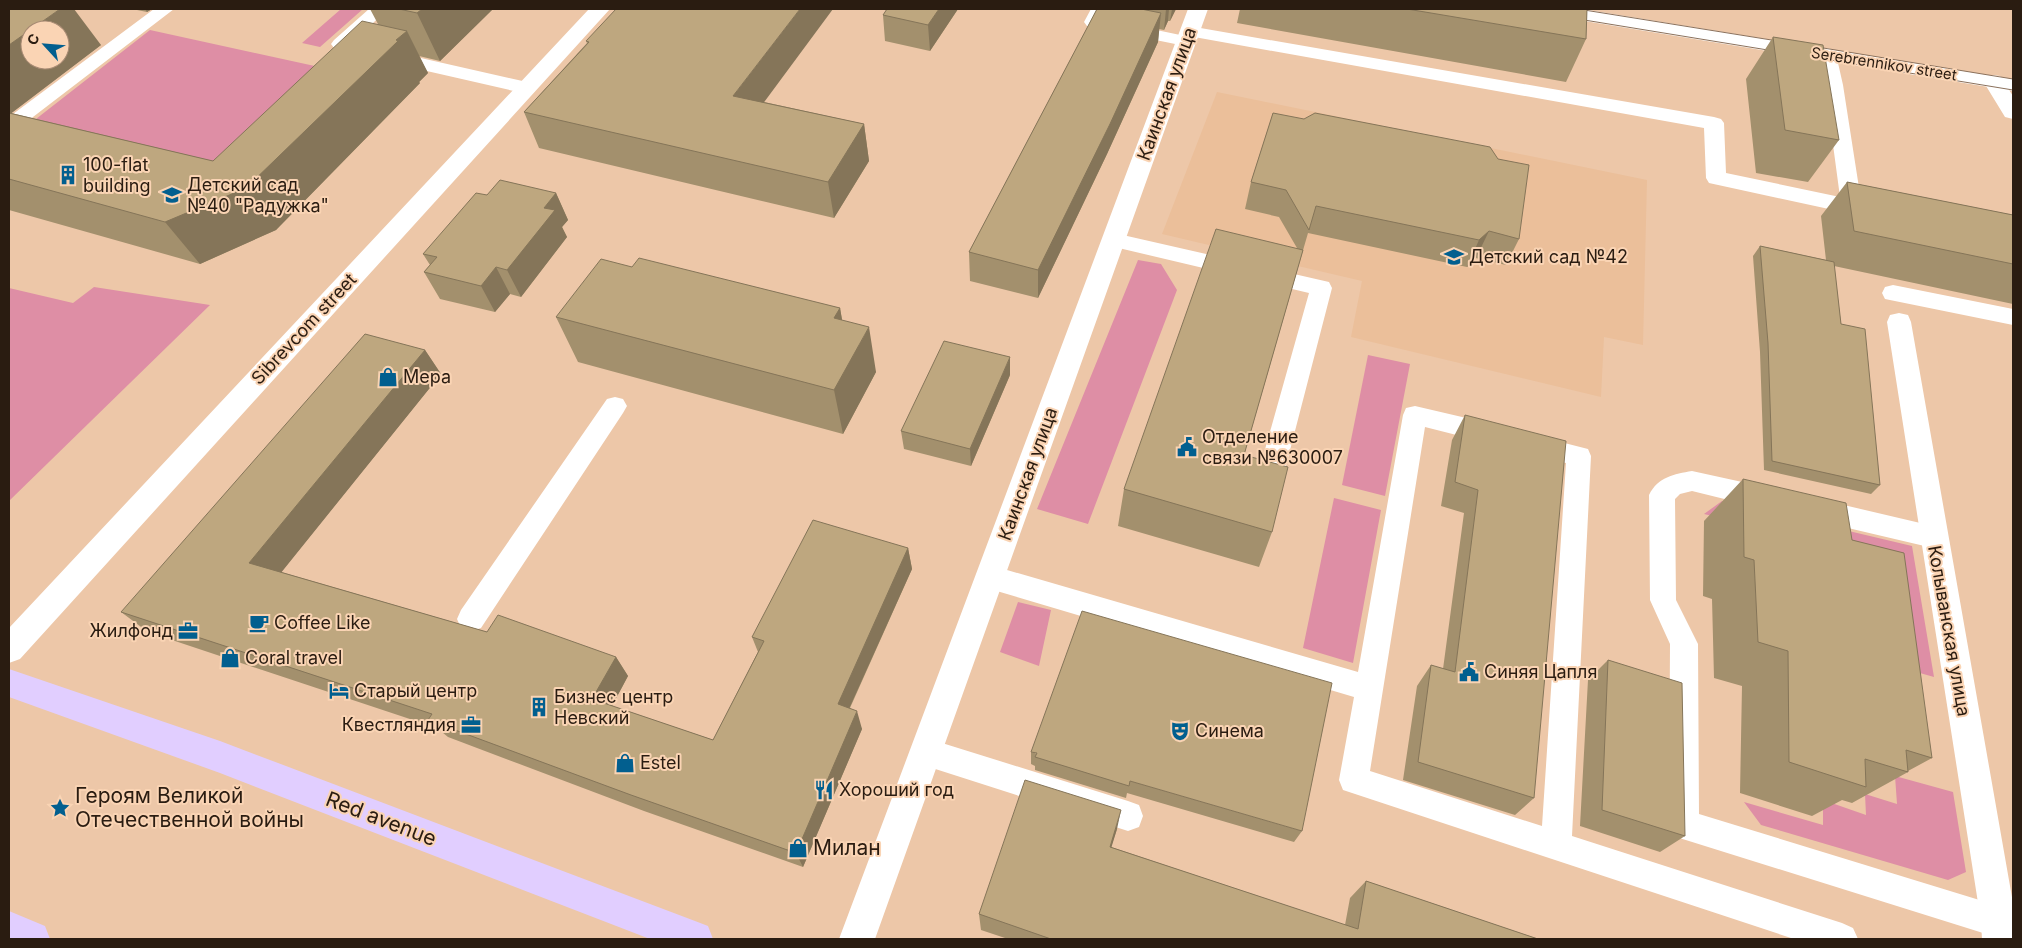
<svg xmlns="http://www.w3.org/2000/svg" width="2022" height="948" font-family="Inter,sans-serif">
  <style>
    .built { fill: #ebbf9a }
    .green { fill: #de8ea5 }
    .lines { fill: none; stroke-linecap: round; stroke-linejoin: round }
    .service { fill: #fff; fill-rule: evenodd }
    .minor { fill: #fff; fill-rule: evenodd }
    .tertiary { fill: #fff; fill-rule: evenodd }
    .primary { fill: #e1ceff; fill-rule: evenodd }
    .tram { stroke: #8b715c; stroke-width: 1 }
    .wall { fill: #a3906d }
    .shaded-wall { fill: #857559 }
    .building { fill: #bea77f; stroke: #857559 }
    .labels { text-anchor: middle; stroke-width: 4; stroke-linejoin: round; paint-order: stroke }
    .far-street-label { font-size: 15px; fill: #2a1c11; stroke: #fad4b4 }
    .street-label { font-size: 18px; fill: #2a1c11; stroke: #fad4b4 }
    .poi-label { font-size: 18px; fill: #2a1c11; stroke: #fad4b4; text-anchor: start }
    .near-poi-label { font-size: 21px; fill: #2a1c11; stroke: #fad4b4; text-anchor: start }
    .near-street-label { font-size: 21px; fill: #2a1c11; stroke: #fad4b4 }
  </style>
  <rect width="100%" height="100%" fill="#edc7a8"/>
  <path class="built" d="M1217 92 1647 180 1643 345 1604 337 1601 397 1351 337 1362 281 1162 234Z"/>
  <path class="green" d="M341 9H363L320 47 302 43Z
    M150 30 333 70 222 172 27 126Z
    M1138 260 1161 264 1177 290 1088 524 1037 509Z
    M94 287 210 305 9 501V288L73 303Z
    M1368 355 1410 364 1385 496 1342 485Z
    M1334 498 1381 510 1353 663 1303 648Z
    M1722 501 1912 546 1934 677 1874 660 1805 538 1704 514Z
    M1018 602 1051 610 1039 666 1000 652Z
    M1895 776 1953 792 1966 872 1948 880 1761 825 1744 802 1823 825V800L1866 815 1865 794 1897 804Z"/>
  <g class="lines">
    <path class="service" d="M154 9H174L16 130 9 132V117Z
      M369 9H388L346 48 340 49 334 48 331 44 334 40Z
      M1091 9H1109L1104 19 1185 36 1191 37 1194 41 1191 45 1185 46 1087 26 1084 22Z
      M1189 26 1714 117 1721 119 1724 123 1726 173 1840 197 1825 85 1818 54 1820 50 1827 48 1834 50 1836 54 1843 85 1862 207 1859 212 1852 214 1709 183 1706 178 1704 128 1183 35 1180 31 1183 27Z
      M390 51 527 82 534 84 536 88 534 92 527 94 383 61 381 57 383 53Z
      M1114 233 1329 282 1332 288 1281 485 1277 492 1268 495 1259 492 1255 485 1309 293 1106 245 1103 240 1106 235Z
      M1893 285 2013 309V325L1885 299 1882 293 1885 287Z
      M615 397 623 399 627 406 623 413 481 628 471 631 461 628 457 619 461 610 607 399Z
      M1415 406 1492 424 1501 427 1504 434 1501 441 1492 444 1425 427 1370 771 1542 826 1566 463 1524 452 1521 445 1524 438 1533 435 1588 449 1591 456 1572 836 1842 923 1853 928 1858 939H1794L1343 790 1339 780 1354 697 990 589 981 585 977 577 981 569 990 565 1358 672 1403 415 1406 408Z
      M1692 471 1765 487 1774 491 1778 498 1774 505 1765 509 1692 491 1680 494 1675 499 1676 600 1698 644 1699 814 1999 906 2010 911C2014 919 2014 925 2010 933L1999 938 1673 836 1669 825 1670 644 1650 600 1649 495C1658 477 1674 474 1692 471Z
      M1814 498 1933 526 1942 529 1946 537 1942 545 1933 548 1814 520 1805 517 1801 509 1805 501Z
      M926 738 1128 801 1139 805 1143 816 1139 827 1128 831 926 766 916 762 911 752 916 742Z"/>
    <path class="minor" d="M589 9H610L20 659 9 663V628Z
      M1188 9H1208L875 939H839Z
      M1993 75 2000 76 2013 96V119L2005 117 1983 81 1986 76Z
      M1899 313 1908 315 1911 322 2013 903V939H1982L1981 922 1887 322 1890 315Z"/>
    <path class="tertiary" d="M1538 9H1582L2013 79V91L1548 15 1541 13Z"/>
    <path class="primary" d="M9 669 220 741 695 921 708 926 713 939H650L220 773 9 697Z
      M9 911 45 926 50 939H9Z"/>
    <path class="tram" d="M1578 9 1784 42
      M1572 18 1780 52
      M1811 46 2013 79
      M1812 57 2013 90"/>
  </g>
  <path class="wall" d="M9 9 101 45 11 113 213 161 378 24 370 9H493L440 61 419 56 428 73 419 82 420 83 276 230 200 264 9 210Z
    M132 9H152L147 12Z
    M887 9H958L930 51 885 41 883 15Z
    M1097 9H1176L1170 21H1168L1164 30 1159 29 1158 42 1107 154 1038 298 970 281 969 252Z
    M1240 9H1587L1586 39 1566 82 1237 23Z
    M1773 37 1839 140 1808 182 1756 173 1746 79Z
    M586 41 764 102 864 124 869 161 834 218 539 148 524 112 587 43Z
    M1273 113 1519 239 1506 265 1476 258 1467 267 1308 233 1244 455 1272 532 1259 567 1118 526 1124 489 1297 248 1279 217 1245 209 1251 182Z
    M1847 182 2013 215V304L1834 266 1841 324 1880 485 1871 494 1764 470 1760 352 1753 256 1760 246 1826 260 1821 216Z
    M556 193 568 220 562 227 567 237 521 297 510 294 495 312 440 299 424 272 430 265 423 254 487 195Z
    M632 267 840 308 842 320 876 372 843 434 578 362 556 317Z
    M425 350 441 374 281 572 487 632 616 657 628 676 612 706 713 740 758 652 752 637 908 548 912 569 850 708 862 729 803 867 644 811 448 737 437 728 148 632 121 612Z
    M1010 375 971 466 904 449 901 431Z
    M1465 415 1534 798 1515 815 1403 780 1417 686 1431 665 1443 669 1464 513 1441 506 1452 440Z
    M1743 479 1852 540 1932 758 1908 771V772L1852 803 1842 800 1812 816 1740 793 1742 686 1714 678 1712 599 1703 596 1704 521Z
    M1608 660 1685 836 1660 852 1580 826 1588 680Z
    M1031 752 1302 831 1294 842 1127 793 1126 798 1035 770V766L1031 764Z
    M1117 829 1111 847 1345 925 1350 898 1366 881 1538 939H1008L981 930 979 914Z"/>
  <path class="shaded-wall" d="M60 9H74L101 45 9 115V45L30 30V60H60V30H30Z
    M145 9H152L147 12Z
    M422 9H493L440 61 417 13Z
    M800 9H833L742 132 733 96Z
    M939 9H958L930 51 928 25Z
    M1166 9H1169L1168 21 1164 30Z
    M1172 9H1176L1170 21Z
    M1161 13 1158 42 1107 154 1038 298V270Z
    M407 31 428 73 419 82 420 83 276 230 200 264 165 222Z
    M864 124 869 161 834 218 828 182Z
    M556 193 568 220 562 227 567 237 521 297 507 270 544 208Z
    M1489 231 1476 258 1467 267 1479 240Z
    M496 267 510 294 495 312 481 286Z
    M840 308 848 354 834 318Z
    M869 327 876 372 843 434 834 390Z
    M425 350 441 374 272 584 249 563Z
    M1010 357V375L971 466 970 449Z
    M908 548 912 569 843 722 838 704Z
    M616 657 628 676 606 717 592 699Z
    M857 711 862 729 803 867 796 853Z
    M1121 810 1117 829 1106 865 1110 847Z"/>
  <path class="building" d="M9 9H60L9 45Z
    M399 9H422L417 13Z
    M616 9H800L733 96 864 124 828 182 524 112 589 42 586 41Z
    M887 9H939L928 25 883 15Z
    M1097 9H1141L1161 13 1110 124 1038 270 969 252Z
    M1407 9H1587L1586 39Z
    M362 21 407 31 396 40 398 41 246 188 165 222 9 179V113L213 161Z
    M1773 37 1823 45 1839 140 1785 130Z
    M1273 113 1304 119 1315 113 1490 147 1498 159 1529 165 1519 239 1489 231 1479 240 1316 206 1309 230 1286 190 1251 182Z
    M500 180 556 193 544 208 555 210 507 270 496 267 481 286 424 272 437 257 423 254 476 193 487 195Z
    M1847 182 2013 215V264L1854 231Z
    M1216 229 1303 250 1244 455 1288 467 1272 532 1124 489Z
    M1760 246 1834 262 1841 324 1865 329 1880 485 1772 461 1768 343Z
    M639 258 840 308 834 318 869 327 834 390 556 317 601 259 632 267Z
    M365 334 425 350 249 563 487 632 498 615 616 657 592 699 713 740 764 641 752 637 813 520 908 548 838 704 857 711 796 853 631 795 428 720 432 714 121 612Z
    M944 341 1010 357 970 449 901 431Z
    M1465 415 1566 441 1534 798 1418 762 1431 665 1455 672 1478 490 1455 482Z
    M1743 479 1846 503 1852 540 1904 553 1932 758 1906 750 1908 772 1865 759 1866 787 1789 762 1788 651 1758 642 1754 560 1744 557Z
    M1082 611 1332 683 1302 831 1130 781 1129 786 1035 757 1037 753 1031 752Z
    M1608 660 1682 683 1685 836 1602 810Z
    M1025 780 1121 810 1110 847 1358 929 1366 881 1538 939H1051L979 914Z"/>
  <defs>
    <symbol id="building-bare" viewBox="-9 -9 18 18"><path d="M-4-6H4V6H1V3H-1V6H-4ZM-2.5-4.3h1.7v1.8h-1.7ZM.8-4.3h1.7v1.8H.8ZM-2.5-1h1.7V.8h-1.7ZM.8-1h1.7V.8H.8Z" fill="#025f8f" stroke="#fad4b4" stroke-width="2.5" paint-order="stroke"/></symbol>
    <symbol id="school-bare" viewBox="-9 -9 18 18"><path d="M0-5L7-2L0 1L-7-2ZM-4 1L0 2.5L4 1V4Q0 6-4 4Z" fill="#025f8f" stroke="#fad4b4" stroke-width="2.5" paint-order="stroke"/></symbol>
    <symbol id="shop-bare" viewBox="-9 -9 18 18"><path d="M-5-2.5h2.3a2.7 3.5 0 0 1 5.4 0H5L5.5 6h-11ZM-1.5-2.5h3a1.5 2.3 0 0 0-3 0Z" fill="#025f8f" stroke="#fad4b4" stroke-width="2.5" paint-order="stroke"/></symbol>
    <symbol id="civic-bare" viewBox="-9 -9 18 18"><path d="M-.6-6.5H3V-4.5H.6V-3L4-1V1h2V6H-6V1h2V-1L-.6-3ZM-1.2 2.5V6h2.4V2.5Z" fill="#025f8f" stroke="#fad4b4" stroke-width="2.5" paint-order="stroke"/></symbol>
    <symbol id="cafe-bare" viewBox="-9 -9 18 18"><path d="M-5.5-4.5H6V0H3Q3 3.5 0 3.5H-2.5Q-5.5 3.5-5.5 0ZM3-3.2v2h1.7v-2ZM-6 4.5H4V6H-6Z" fill="#025f8f" stroke="#fad4b4" stroke-width="2.5" paint-order="stroke"/></symbol>
    <symbol id="office-bare" viewBox="-9 -9 18 18"><path d="M-6-3h4V-5.5h4V-3h4V5H-6ZM-1-4.5V-3h2v-1.5ZM-6 0V1H6V0Z" fill="#025f8f" stroke="#fad4b4" stroke-width="2.5" paint-order="stroke"/></symbol>
    <symbol id="hotel-bare" viewBox="-9 -9 18 18"><path d="M-6-4.5h1.5V1H6V5H4.5V3h-9V5H-6ZM-4 0a1.8 1.8 0 1 1 3.6 0ZM.5 0V-2.5h3Q6-2.5 6 0Z" fill="#025f8f" stroke="#fad4b4" stroke-width="2.5" paint-order="stroke"/></symbol>
    <symbol id="theatre-bare" viewBox="-9 -9 18 18"><path d="M-5-5.5Q0-4 5-5.5V0Q5 5 0 6Q-5 5-5 0ZM-3.3-2.5H-1v1.5H-3.3ZM1-2.5H3.3v1.5H1ZM-2.8 1Q0 5.5 2.8 1Z" fill="#025f8f" stroke="#fad4b4" stroke-width="2.5" paint-order="stroke"/></symbol>
    <symbol id="restaurant-bare" viewBox="-9 -9 18 18"><path d="M-5-6h1v4h1v-4h1v4h1v-4h1v5L-1.5 .5V6h-2V.5L-5-1ZM5-6V6H3V1.5H1.5Q1.5-4 5-6Z" fill="#025f8f" stroke="#fad4b4" stroke-width="2.5" paint-order="stroke"/></symbol>
    <symbol id="sight-bare" viewBox="-9 -9 18 18"><path d="M0-6L1.8-2.2L6-1.7L2.9 1.2L3.7 5.4L0 3.3L-3.7 5.4L-2.9 1.2L-6-1.7L-1.8-2.2Z" fill="#025f8f" stroke="#fad4b4" stroke-width="2.5" paint-order="stroke"/></symbol>
  </defs>
  <g fill-rule="evenodd">
    <use href="#building-bare" x="54" y="161" width="28" height="28"/>
    <use href="#school-bare" x="158" y="181" width="28" height="28"/>
    <use href="#school-bare" x="1440" y="243" width="28" height="28"/>
    <use href="#shop-bare" x="374" y="363" width="28" height="28"/>
    <use href="#civic-bare" x="1173" y="433" width="28" height="28"/>
    <use href="#cafe-bare" x="245" y="609" width="28" height="28"/>
    <use href="#office-bare" x="174" y="617" width="28" height="28"/>
    <use href="#shop-bare" x="216" y="644" width="28" height="28"/>
    <use href="#civic-bare" x="1455" y="658" width="28" height="28"/>
    <use href="#hotel-bare" x="325" y="677" width="28" height="28"/>
    <use href="#building-bare" x="525" y="693" width="28" height="28"/>
    <use href="#office-bare" x="457" y="711" width="28" height="28"/>
    <use href="#theatre-bare" x="1166" y="717" width="28" height="28"/>
    <use href="#shop-bare" x="611" y="749" width="28" height="28"/>
    <use href="#restaurant-bare" x="810" y="776" width="28" height="28"/>
    <use href="#sight-bare" x="46" y="794" width="28" height="28"/>
    <use href="#shop-bare" x="784" y="834" width="28" height="28"/>
  </g>
  <g class="labels">
    <g class="far-street-label">
      <text transform="translate(1884 64) rotate(9)" y="5">Serebrennikov street</text>
    </g>
    <g class="street-label">
      <text transform="translate(1167 94) rotate(-70)" y="6">Каинская улица</text>
      <text transform="translate(304 329) rotate(-47)" y="6">Sibrevcom street</text>
      <text transform="translate(1028 474) rotate(-70)" y="6">Каинская улица</text>
      <text transform="translate(1949 631) rotate(80)" y="6">Колыванская улица</text>
    </g>
    <g class="poi-label">
      <text x="83" y="171">100-flat<tspan x="83" dy="21">building</tspan></text>
      <text x="187" y="191">Детский сад<tspan x="187" dy="21">№40 "Радужка"</tspan></text>
      <text x="1469" y="263">Детский сад №42</text>
      <text x="403" y="383">Мера</text>
      <text x="1202" y="443">Отделение<tspan x="1202" dy="21">связи №630007</tspan></text>
      <text x="274" y="629">Coffee Like</text>
      <text x="173" y="637" text-anchor="end">Жилфонд</text>
      <text x="245" y="664">Coral travel</text>
      <text x="1484" y="678">Синяя Цапля</text>
      <text x="354" y="697">Старый центр</text>
      <text x="554" y="703">Бизнес центр<tspan x="554" dy="21">Невский</tspan></text>
      <text x="456" y="731" text-anchor="end">Квестляндия</text>
      <text x="1195" y="737">Синема</text>
      <text x="640" y="769">Estel</text>
      <text x="839" y="796">Хороший год</text>
    </g>
    <g class="near-poi-label">
      <text x="75" y="803">Героям Великой<tspan x="75" dy="24">Отечественной войны</tspan></text>
      <text x="813" y="855">Милан</text>
    </g>
    <g class="near-street-label">
      <text transform="translate(381 819) rotate(21)" y="7">Red avenue</text>
    </g>
  </g>
  <rect width="2022" height="948" fill="none" stroke="#2a1c11" stroke-width="20"/>
  <g transform="translate(45 45) rotate(296)"><circle r="24" fill="#fad4b4" stroke="#a78a73"/>
  <path d="M0-4L9 19L0 12L-9 19Z" fill="#025f8f"/>
  <text y="-8" font-size="14" font-weight="bold" text-anchor="middle" fill="#2a1c11">С</text>
  </g>
</svg>
